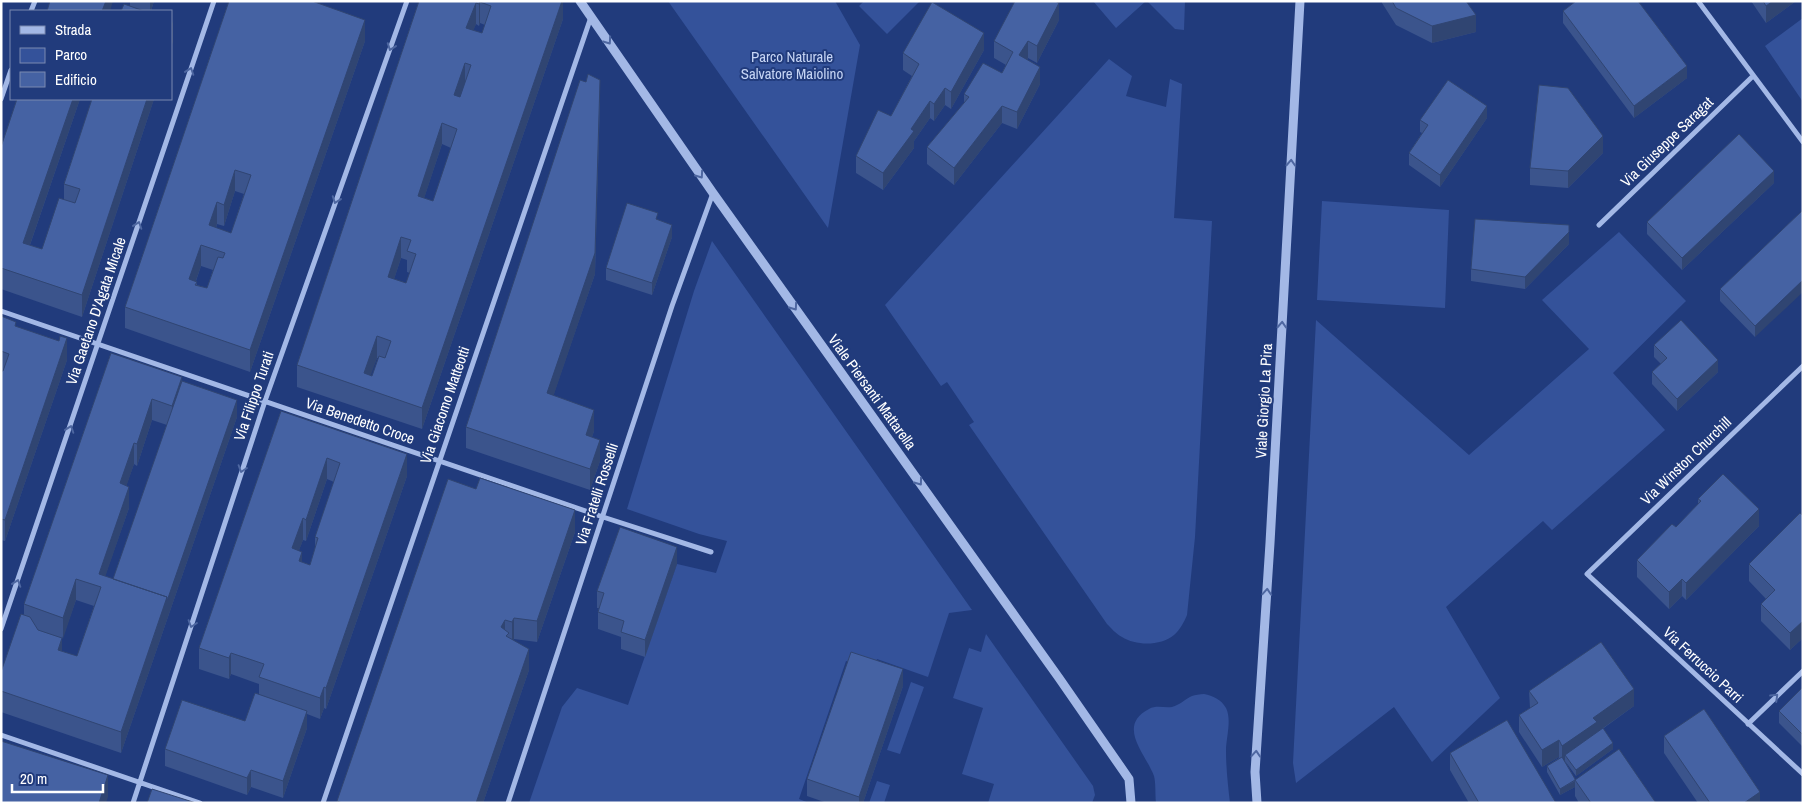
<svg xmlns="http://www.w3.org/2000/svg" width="1804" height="804" font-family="'Archivo Narrow',sans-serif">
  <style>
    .green { fill: #34529a }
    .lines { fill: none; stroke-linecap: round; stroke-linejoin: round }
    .minor { stroke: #a3b8e6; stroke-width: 5 }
    .tertiary { stroke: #a3b8e6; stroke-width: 9 }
    .wall { fill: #3b548c; fill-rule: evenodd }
    .shaded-wall { fill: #304572 }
    .building { fill: #4562a3; stroke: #304572; fill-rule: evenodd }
    .oneway { stroke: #4e67a1 }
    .labels { text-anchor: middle; stroke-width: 4; stroke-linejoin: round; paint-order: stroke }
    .park-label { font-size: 15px; fill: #c6d5f5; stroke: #213b7c }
    .street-label { font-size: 15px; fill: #fff; stroke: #213b7c }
  </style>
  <rect width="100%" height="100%" fill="#213b7c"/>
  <path class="green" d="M668 1H835L860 45 828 228Z
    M864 1H920L887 34 859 6Z
    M1093 1H1146L1116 28Z
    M1147 1H1185L1184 30 1175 29Z
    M1803 18V102L1765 46Z
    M1109 59 1132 76 1126 96 1166 107 1170 79 1182 84 1174 218 1212 221 1195 537 1187 615C1184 622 1180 630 1174 635 1161 646 1136 646 1122 637 1116 634 1111 628 1107 624L969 425 974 422 947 382 941 386 885 305Z
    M1322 201 1449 210 1445 308 1317 300Z
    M1619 232 1686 301 1613 373 1665 430 1552 530 1543 521 1446 607 1500 698 1432 762 1394 707 1296 783 1293 763 1316 320 1469 455 1589 349 1542 300Z
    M712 241 972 610 949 613 928 677 877 659 874 669 846 661 799 799 809 803H529L562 707 577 688 628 705 677 564 716 573 727 541 699 534 627 509 694 291Z
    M986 634 1093 786 1095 795 1092 803H988L994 784 962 774 983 708 953 698 969 648 981 652Z
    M911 682 924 687 900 754 887 750Z
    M1204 694C1213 696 1221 699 1226 708 1232 720 1226 738 1226 751 1226 768 1228 786 1230 803H1156C1155 794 1156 784 1154 776 1146 754 1116 726 1149 709 1156 705 1164 708 1172 707 1180 705 1185 699 1192 696 1195 695 1200 694 1204 694Z
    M877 781 890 785 884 803H869Z"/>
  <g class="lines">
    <path class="minor" d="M1698 1 1803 142
      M31 11 35 1
      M1 99 11 70
      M1599 225 1753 76
      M1 311 603 517 711 552
      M1803 366 1587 574 1803 774
      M1 629 214 1
      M1748 724 1803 671
      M1 735 200 803
      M133 803 265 401 407 1
      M323 803 591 17
      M508 803 672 306 713 193"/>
    <path class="tertiary" d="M580 1 713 193 1059 678 1129 779 1131 803
      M1257 803 1255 772 1270 543 1300 1"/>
  </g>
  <path class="wall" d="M130 1H154L151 11H121L130 7Z
    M229 1 365 41 250 372 125 328V307ZM235 191 244 194 231 233 216 228 217 224 224 226ZM201 266 213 270 207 288 197 285 196 281Z
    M419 1H563V19L422 429 297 387V365ZM480 23 485 25 482 33 473 30 476 24 479 26ZM442 144 451 148 433 201 424 198ZM401 258 407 260V272L410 273 406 283 394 279ZM377 358H379L372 376 370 375Z
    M1382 1H1466L1476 32 1432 43 1396 25 1382 3Z
    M1751 1H1796L1766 23Z
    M1563 11 1687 78 1634 118 1563 23Z
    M1059 20 1037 63 1028 58 1027 60 1040 84 1017 129 1002 123 954 185 927 164V147L964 103V94L1002 73 1006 65 994 58V41Z
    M984 50 951 109 945 105 934 121 930 118 914 141V148L883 190 856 173V156L891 116 912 76 903 70V53Z
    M17 99H80L30 245 42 249 64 199V184L92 99H154L82 317 1 289V147Z
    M600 101 595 274 553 396 594 431 592 437 600 461 590 490 466 448V427Z
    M1487 118 1440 187 1409 165V153L1422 133 1420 132V120Z
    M1603 153 1568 188 1530 185V168Z
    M1774 183 1682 270 1647 234V222Z
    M1802 211 1755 337 1720 301V289Z
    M672 237 652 295 606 280V268Z
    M1569 244 1525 289 1471 281V269Z
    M1 316 67 360 5 541 1 540Z
    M1654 345 1718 372 1677 411 1652 384V372L1661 364 1654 357Z
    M111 353 182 381 237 417 121 753 1 712V672L24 615V604ZM152 420 167 425 113 579 105 576 129 508 126 486 134 464 137 466ZM76 600 94 606 77 656 62 652V639Z
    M281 411 407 476 326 709 324 708 320 719 307 714V728L283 798 251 787 247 795 165 766V749L245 721 259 695V684L231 674 229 679 199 669V648ZM327 479 334 482 315 537V549L310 565 302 562 299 550 303 540 306 541Z
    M476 489 575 532 537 642 514 639 513 640 529 670 483 803H337V801Z
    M1698 499 1759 526 1686 600 1682 596 1669 609 1637 577V560L1676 527 1698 504Z
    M1803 516V638L1790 650 1761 621V604L1766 599 1749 581V564Z
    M677 564 645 657 621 649V637L598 629V612L599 608H597V591Z
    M903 686 863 803H827L807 796V779Z
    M1803 687V747L1779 723V711Z
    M1529 691 1634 706 1597 733 1613 749 1576 776 1565 761 1575 779 1656 803H1579L1575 796V787L1560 795 1547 772V766L1559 758V757L1542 767 1519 732V715L1530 708Z
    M1664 736 1760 803H1698L1664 753Z
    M1450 753 1556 803H1469L1450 770Z"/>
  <path class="shaded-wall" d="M106 1H113L110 11H102Z
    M150 1H154L151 11H150Z
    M562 1H563V19L422 429V408Z
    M1773 1H1796L1766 23V6Z
    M480 2V23L479 26V4Z
    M476 3V24L466 49V28Z
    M1059 3V20L1037 63V46Z
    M1476 15V32L1432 43V26Z
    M365 20V41L250 372V350Z
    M173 21V42L171 47V26Z
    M984 33V50L951 109V92Z
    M1028 41V58L1019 72V55Z
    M465 63V84L454 116V95Z
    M1687 66V78L1634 118V106Z
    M1040 67V84L1017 129V112Z
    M600 80 595 274 547 415V393Z
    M945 88V105L934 121V104Z
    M73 99H80L23 265V243Z
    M147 99H154L82 317V295Z
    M930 101V118L914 141V148L883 190V173L911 129Z
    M1002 106V123L954 185V168Z
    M1487 106V118L1440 187V175Z
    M442 123V144L418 217V196Z
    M1603 136V153L1568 188V171Z
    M235 170V191L224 226V205Z
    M1774 171V183L1682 270V258Z
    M217 202V224L209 247V225Z
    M672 225V237L652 295V283Z
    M1569 232V244L1525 289V277Z
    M401 237V258L388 298V277Z
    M201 245V266L189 300V279Z
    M1803 280V292L1755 337V326Z
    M377 336V358L366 389 364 373Z
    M67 338V360L5 541V520Z
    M1718 360V372L1677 411V399Z
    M182 377V398L172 427V406Z
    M152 399V420L137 466V444Z
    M237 400V417L121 753V732L167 597Z
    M594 410V431L586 456V435Z
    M600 440V461L590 490V469Z
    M134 443V464L120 505V483Z
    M407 454V476L326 709V688Z
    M327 458V479L306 541V520Z
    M129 487V508L101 589 99 574Z
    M1759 509V526L1686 600V583Z
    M575 510V532L537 642V621Z
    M303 518V540L292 569V548Z
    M677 547V564L645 657V640Z
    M302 552V573L299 561Z
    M76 579V600L63 639V618Z
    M1682 579V596L1669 609V592Z
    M514 618V639L512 643V622Z
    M505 620V641L501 627Z
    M1803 621V638L1790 650V633Z
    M62 638V660L58 650Z
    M529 649V670L483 803H476Z
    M231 653V674L229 679V658Z
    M903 669V686L863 803H859V797Z
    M324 687V708L320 719V698Z
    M1634 689V706L1565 755V761L1562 763V746L1593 718Z
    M307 711V728L283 798V781Z
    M1559 740V757L1542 767V750Z
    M1613 743V749L1576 776V770Z
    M251 770V787L247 795V778Z
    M108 775V797L106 803H99Z
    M1575 781V787L1560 795V789Z
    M1760 792V803H1744Z"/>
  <path class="building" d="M50 1H106L102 11H47Z
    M229 1H312L365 20 250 350 125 307ZM235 170 251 175 231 233 209 225 217 202 224 205ZM201 245 225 253 223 258 218 257 207 288 195 285 197 282 189 279Z
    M419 1H562L422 408 297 365ZM480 2 491 6 482 33 466 28 476 3 479 4ZM465 63 471 65 460 97 454 95ZM442 123 457 129 433 201 418 196ZM401 237 411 240 407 251 416 254 406 283 388 277ZM377 336 391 341 385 358 379 356 372 376 364 373Z
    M1015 1H1055L1059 3 1037 46 1028 41 1019 55 1040 67 1017 112 1002 106 954 168 927 147 969 97 964 94 983 63 1002 73 1013 52 994 41Z
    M1392 1H1466L1476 15 1432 26 1396 8Z
    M1576 1H1638L1687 66 1634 106 1563 11Z
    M1763 1H1773L1766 6Z
    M932 2 984 33 951 92 945 88 934 104 930 101 911 129 914 131 883 173 856 156 878 110 891 116 919 64 903 53Z
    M124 4 144 11H121Z
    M588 74 600 80 595 253 547 393 594 410 586 435 600 440 590 469 466 427 580 80 586 82Z
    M1448 80 1487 106 1440 175 1409 153 1428 125 1420 120Z
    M1539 85 1568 88 1603 136 1568 171 1530 168Z
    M17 99H73L23 243 42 249 59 198 75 203 80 189 64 184 92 99H147L82 295 1 268V147Z
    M1739 134 1774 171 1682 258 1647 222Z
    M627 203 658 213 656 219 672 225 652 283 606 268Z
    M1802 211 1803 212V280L1755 326 1720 289Z
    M1475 219 1569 225V232L1525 277 1471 269Z
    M1 316 16 322 15 326 59 341 60 336 67 338 5 520 1 519V371H3L9 354 1 351Z
    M1681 320 1718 360 1677 399 1652 372 1667 358 1654 345Z
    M111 353 182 377 172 406 152 399 137 444 134 443 120 483 129 487 99 574 167 597 121 732 1 691V672L21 614 30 617 38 630 62 638 58 650 77 656 101 587 76 579 63 618 24 604Z
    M182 381 237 400 167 601V597L113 579Z
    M281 411 407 454 326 688 324 687 320 698 259 677 264 664 231 653 229 658 199 648ZM327 458 340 463 315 537 318 538 310 565 299 561 302 552 292 548 303 518 306 520Z
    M1723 474 1759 509 1686 583 1682 579 1669 592 1637 560 1672 524 1676 527 1701 501 1698 499Z
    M480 478 575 510 537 621 514 618 512 622 505 620 501 627 509 633 506 636 529 649 476 803H342L337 801 448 479 476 489Z
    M1800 513 1803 516V621L1790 633 1761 604 1775 590 1749 564Z
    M620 527 677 547 645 640 621 632 624 621 598 612 604 593 597 591Z
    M1601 642 1634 689 1593 718 1597 722 1562 746 1559 740 1542 750 1519 715 1538 703 1529 691Z
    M851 652 903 669 859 797 807 779Z
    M1803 687V735L1779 711Z
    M255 693 307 711 283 781 251 770 247 778 165 749 182 700 245 721Z
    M1704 709 1760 792 1744 803H1710L1664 736Z
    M1507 720 1556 803H1479L1450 753Z
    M1603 728 1613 743 1576 770 1565 755Z
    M1 741 108 775 99 803H1Z
    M1619 749 1656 803H1591L1575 780Z
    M1562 757 1575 779V780L1560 789 1547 766Z
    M152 789 196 803H147Z"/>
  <defs><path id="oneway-chevron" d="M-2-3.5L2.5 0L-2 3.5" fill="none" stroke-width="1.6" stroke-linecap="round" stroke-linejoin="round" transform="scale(1.25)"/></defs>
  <g class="oneway">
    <use href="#oneway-chevron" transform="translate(608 41) rotate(55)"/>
    <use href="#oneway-chevron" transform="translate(391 47) rotate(110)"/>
    <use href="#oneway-chevron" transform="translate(190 71) rotate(-71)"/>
    <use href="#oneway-chevron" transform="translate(1291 163) rotate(-87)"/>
    <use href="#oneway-chevron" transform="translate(700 175) rotate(55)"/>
    <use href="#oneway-chevron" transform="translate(336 200) rotate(110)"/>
    <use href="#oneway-chevron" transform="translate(138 225) rotate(-71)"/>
    <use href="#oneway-chevron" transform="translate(794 307) rotate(55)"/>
    <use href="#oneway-chevron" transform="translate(1282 325) rotate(-87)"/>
    <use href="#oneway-chevron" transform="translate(70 429) rotate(-71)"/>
    <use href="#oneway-chevron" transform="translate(242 469) rotate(108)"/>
    <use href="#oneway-chevron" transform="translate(919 482) rotate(54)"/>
    <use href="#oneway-chevron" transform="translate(17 583) rotate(-71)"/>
    <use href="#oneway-chevron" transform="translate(1267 592) rotate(-86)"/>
    <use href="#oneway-chevron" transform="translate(192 624) rotate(108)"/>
    <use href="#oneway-chevron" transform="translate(1775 697) rotate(-44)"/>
    <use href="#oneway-chevron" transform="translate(1256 754) rotate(-86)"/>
  </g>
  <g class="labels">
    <g class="park-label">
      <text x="792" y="62">Parco Naturale<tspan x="792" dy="17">Salvatore Maiolino</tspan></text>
    </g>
    <g class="street-label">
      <text transform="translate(1667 142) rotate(-44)" y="5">Via Giuseppe Saragat</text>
      <text transform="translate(96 311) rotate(-71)" y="5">Via Gaetano D'Agata Micale</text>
      <text transform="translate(872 392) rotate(54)" y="5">Viale Piersanti Mattarella</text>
      <text transform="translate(254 396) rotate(-71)" y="5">Via Filippo Turati</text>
      <text transform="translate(1264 401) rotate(-87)" y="5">Viale Giorgio La Pira</text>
      <text transform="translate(445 405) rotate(-71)" y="5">Via Giacomo Matteotti</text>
      <text transform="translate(360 421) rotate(19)" y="5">Via Benedetto Croce</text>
      <text transform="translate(1686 461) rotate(-44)" y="5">Via Winston Churchill</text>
      <text transform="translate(597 494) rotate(-72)" y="5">Via Fratelli Rosselli</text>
      <text transform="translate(1703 665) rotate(43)" y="5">Via Ferruccio Parri</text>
    </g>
  </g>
  <rect width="1804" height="804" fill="none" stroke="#ffffff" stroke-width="5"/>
  <rect x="10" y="10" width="162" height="90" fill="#213b7c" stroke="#7a89b0"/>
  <rect x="20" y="26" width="25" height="8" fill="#a3b8e6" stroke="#7a89b0"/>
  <text x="55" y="35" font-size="15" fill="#ffffff">Strada</text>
  <rect x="20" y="48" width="25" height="15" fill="#34529a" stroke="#7a89b0"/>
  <text x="55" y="60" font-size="15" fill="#ffffff">Parco</text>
  <rect x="20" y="72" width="25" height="15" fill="#4562a3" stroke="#7a89b0"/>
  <text x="55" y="85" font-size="15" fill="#ffffff">Edificio</text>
  <path d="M12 784v8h91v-8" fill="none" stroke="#ffffff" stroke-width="2.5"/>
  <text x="20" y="784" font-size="15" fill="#ffffff" stroke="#213b7c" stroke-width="4" paint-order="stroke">20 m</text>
</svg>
